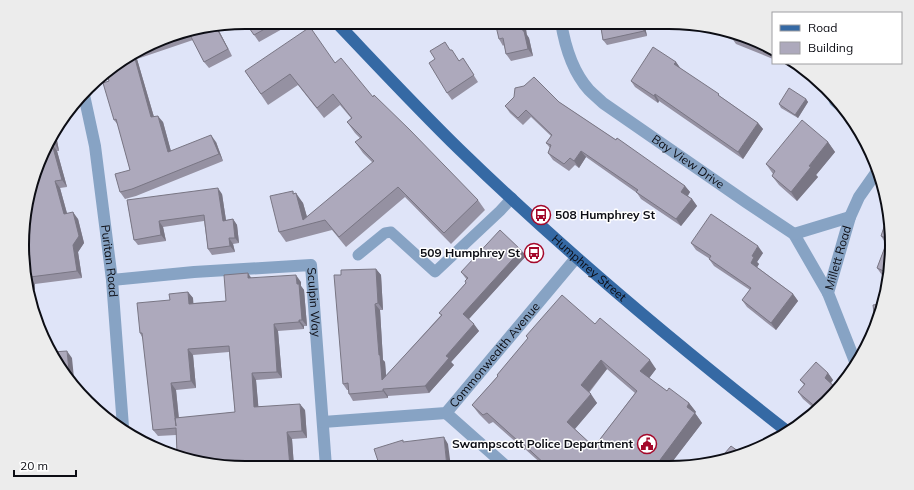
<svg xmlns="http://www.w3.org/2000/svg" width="914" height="490" font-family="Mulish,sans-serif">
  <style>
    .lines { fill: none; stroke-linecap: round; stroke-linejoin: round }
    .service { stroke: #87a3c4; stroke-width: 11 }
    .minor { stroke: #87a3c4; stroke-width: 12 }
    .tertiary { stroke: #87a3c4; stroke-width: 12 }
    .primary { stroke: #3569a4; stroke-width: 12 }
    .wall { fill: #9591a2; fill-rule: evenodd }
    .shaded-wall { fill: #797684 }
    .building { fill: #ada9bc; stroke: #797684; fill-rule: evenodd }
    .labels { text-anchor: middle; stroke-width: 3; stroke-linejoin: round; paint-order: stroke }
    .street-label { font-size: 12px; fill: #0c0d14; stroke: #fff }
    .poi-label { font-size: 12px; font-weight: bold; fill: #0c0d14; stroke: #fff; text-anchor: end }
    .rim { fill: none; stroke: #0c0d14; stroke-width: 2 }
  </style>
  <rect width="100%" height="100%" fill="#dfe4f8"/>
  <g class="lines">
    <path class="service" d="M358 255 385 233 391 232 435 272 500 211 512 198"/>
    <g class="minor">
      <path id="s1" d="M561 22C565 47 572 71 589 90 594 95 599 99 603 103L746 202 794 234 828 293"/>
      <path d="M832 94 835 101 842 107"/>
      <path d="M794 234 850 217"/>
      <path id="s2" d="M112 280 194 272 311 265 326 467"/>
      <path id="s3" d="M856 364 828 293 850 217 859 197 878 170"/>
      <path d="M446 413 507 467"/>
      <path id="s4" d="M323 422 446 413 576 258"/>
    </g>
    <path class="tertiary" id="s5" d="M84 95 95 146 112 280 123 427"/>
    <path class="primary" id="s6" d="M336 22C377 65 417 108 460 150 563 250 674 343 788 432"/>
  </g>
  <path class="wall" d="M245 22H280L284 28 259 42Z
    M600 22H644L647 36 607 45 603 40Z
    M217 27 232 56 209 68 204 62 193 40 137 59 154 117 163 122 171 151 216 142 223 161 136 196 125 199 120 192 130 170 118 125 114 120 109 81V68L173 34Z
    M527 35 529 38 533 56 511 61 506 54 504 45 503 46 499 39Z
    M731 37 773 49V59L736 44Z
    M450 50 459 61 463 58 478 82 452 100 447 93Z
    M676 62 680 68 758 123 763 129 743 159 659 101 658 103 635 87 631 81Z
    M336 63 373 97 478 200 485 210 451 244 405 197 346 247 332 230 286 242 279 232 294 194 303 203 307 217 373 163 363 153 355 142 360 138 355 133 347 122 351 118 340 105 324 118 298 85 268 105 245 71Z
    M806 99 808 102 798 118 781 108 779 104Z
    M559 102 685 186 690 192 688 196 692 199 697 206 681 226 641 199 637 193 586 157 579 168 575 165 569 171 553 160 548 153 550 148 546 143 551 136 531 117 523 125 510 113 505 106Z
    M54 133 56 135 59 151H57L67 187 60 188 67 213 78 219 84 243 78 252 82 278 35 284V290L30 291 22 260 30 188Z
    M828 142 835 152 816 175 818 177 797 201 779 185 772 176 773 174 766 164Z
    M222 194 226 220 233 219 237 225 239 243 233 244 235 252 212 255 208 249 204 221 163 227 166 241 138 245 134 240 127 200Z
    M886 221 892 260 886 279 884 278 877 268 886 244 881 236Z
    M691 243 763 253 757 262 759 264 757 267 793 294 798 301 776 330 747 307 742 300 750 290 714 266 709 259H710L696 250Z
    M521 250 526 256 469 319 479 331 451 362 454 365 429 393 388 396V398L353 401 349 394 348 390H347L343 384 341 275 376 269 381 275 383 310H380L383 360 385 362 386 376 441 315 439 313 466 283 465 281 467 280 461 272Z
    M252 278 301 282V286L304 290 307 326H304V329L278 331 282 378 256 380 258 406 305 410 307 438 292 439 294 467 231 468 176 435 158 436 153 430 143 339 140 333 170 300 188 292 193 298V303L226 301ZM229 352 235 412 179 418 176 390 196 388 193 355Z
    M595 324 656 369 649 378 667 391 689 403 696 412 695 413 702 423 669 466 545 467 525 449V450L493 422 489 424 479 414 472 405 497 377V375L528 339 526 336ZM607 369 635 393 594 447 575 429 597 403 589 393Z
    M828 373 833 380 831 383 837 392 817 411 803 399 798 392 804 385 800 380Z"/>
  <path class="shaded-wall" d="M521 22H525L527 35 529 38 533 56 528 49 523 31Z
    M642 22H644L647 36 644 31Z
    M216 27H217L232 56 228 49Z
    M134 55H135L137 59 156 124 151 117Z
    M676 62 681 69 674 64Z
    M655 94 659 101 658 103 654 96Z
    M806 99 808 102 798 118 795 115Z
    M158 116 163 122 173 159 168 152Z
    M758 123 763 129 743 159 738 152Z
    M54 133 56 135 59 151 55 144 53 136Z
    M211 135 216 142 223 161 219 154Z
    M828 142 835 152 816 175 818 177 797 201 791 192 809 166Z
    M52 144 57 151 67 187 62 180Z
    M581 151 586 157 579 168 574 161Z
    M55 181 60 188 69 221 64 214Z
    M685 186 690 192 686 198 681 192Z
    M218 188 222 194 227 227 223 221Z
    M293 191 297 198 296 193 303 203 309 224 303 220Z
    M692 199 697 206 681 226 676 219Z
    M73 212 78 219 84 243 78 252 82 278 77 271 73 245Z
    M233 219 237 225 239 243 235 238Z
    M159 221 163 227 166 241 161 235Z
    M229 238 233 244 235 252 230 246Z
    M758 246 763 253 757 262 759 264 756 269 751 263 752 256Z
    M521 250 526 256 467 321 463 314Z
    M376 269 381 275 383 310 378 303Z
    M248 273 252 279 248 278Z
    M296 275 301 282V286L304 290 307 326 302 320Z
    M30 277 35 284V290L31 283Z
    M188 292 193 298 194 310 189 304Z
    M793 294 798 301 776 330 771 323Z
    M375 304 380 310 383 360 385 362 387 387 382 380 379 355Z
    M299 320 304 326V329L299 322Z
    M274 324 278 331 282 378 277 372Z
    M474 324 479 331 451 362 454 365 429 393 425 386 446 356Z
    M188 349 193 355 196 388 191 381Z
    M67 351 72 358 75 388 70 380Z
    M601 360 607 369 587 394 581 385Z
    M650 360 656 369 647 381 640 371Z
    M252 373 256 380 259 413 254 407Z
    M828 373 833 380 830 384 825 378Z
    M171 383 176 390 180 432 176 426Z
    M836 388 838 390 830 398 829 396Z
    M383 389 388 396V398L383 391Z
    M591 394 597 403 573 431 567 422Z
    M689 403 696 412 695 413 702 423 669 466H661L660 460 687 407Z
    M300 404 305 410 307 438 302 431Z
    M287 432 292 439 294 467H290Z
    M444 437 448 444 451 467H447Z
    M519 440 525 449V450L518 441Z"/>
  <path class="building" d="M245 22H277L254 35Z
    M495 22H521L523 31H524L528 49 506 54 503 38 499 39Z
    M600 22H642L644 31 603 40Z
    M216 27 228 49 204 62 189 33 150 46 173 34Z
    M310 27 335 63 341 58 373 97 374 95 410 130 478 200 444 233 398 187 339 237 325 220 279 232 270 196 293 191V194L296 193 303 220 374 161 355 142 362 137 347 122 352 118 333 94 317 108 290 74 261 94 245 71Z
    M732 35 768 45 773 49V54L731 37Z
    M445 42 450 50H452L459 61 463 58 474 75 447 93 429 63 435 59 430 51Z
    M653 47 676 62 674 64 719 94 718 95 758 123 738 152 655 94 654 96 631 81Z
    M134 55 151 117 158 116 168 152 211 135 219 154 132 189 120 192 115 174 130 170 116 119 114 120 103 83 109 81 106 72 109 68Z
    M534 77 559 102 616 140 617 138 685 186 681 192 692 199 676 219 636 192 638 190 581 151 574 161 570 158 564 164 548 153 551 145 546 143 552 135 526 110 518 118 505 106 514 97 515 88 524 86Z
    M789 88 806 99 795 115 779 104Z
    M802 120 828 142 809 166 811 167 791 192 772 176 775 171 766 164Z
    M53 136 55 144H52L62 180 55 181 64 214 73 212 79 236 73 245 77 271 30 277 31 283 28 284 22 260 30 188Z
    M218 188 223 221 233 219 235 238H229L230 246 208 249 204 215 159 221 161 235 134 240 127 200Z
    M711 214 758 246 752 256 754 257 751 263 793 294 771 323 742 300 751 288 709 259 711 256 691 243Z
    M886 221 892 260 888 273 877 268 888 239 881 236Z
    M500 230 521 250 463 314 474 324 446 356 449 358 425 386 383 389V391L349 394 348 383 343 384 334 275H341V270L376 269 378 303 375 304 379 355H380L382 380 442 315 439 313 466 283 465 281 468 278 461 272Z
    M248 273V278L296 275 297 284H299L302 320H299V322L274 324 277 372 252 373 254 407 300 404 302 431 287 432 290 467 231 468 177 453 176 428 153 430 142 333H140L137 303 170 300 169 294 188 292 189 304 226 301 224 275ZM229 346 235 412 175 418 176 426 171 383 191 381 188 349Z
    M562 295 595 324 600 318 650 360 640 371 667 391 669 388 689 403 687 407 695 413 660 460 664 462 661 466 548 467 519 440 518 441 487 413 483 415 472 405 498 376 497 375 528 338 526 336ZM601 360 637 391 594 447 567 422 591 394 581 385Z
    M880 304 875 320 873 305Z
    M67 351 70 380 52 352Z
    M816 362 828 373 825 378 836 388 829 396 830 398 818 409 798 392 805 384 800 380Z
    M444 437 447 467H380L374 449 403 440V442Z
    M731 446 742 454 720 460H719Z"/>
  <defs>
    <symbol id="bus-ring" viewBox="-11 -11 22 22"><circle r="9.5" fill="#fff" stroke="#a4082a" stroke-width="1.5"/><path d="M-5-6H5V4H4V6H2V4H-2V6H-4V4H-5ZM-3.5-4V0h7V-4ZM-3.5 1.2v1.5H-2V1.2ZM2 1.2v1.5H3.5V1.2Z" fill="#a4082a"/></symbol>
    <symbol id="civic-ring" viewBox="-11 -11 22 22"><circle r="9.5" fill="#fff" stroke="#a4082a" stroke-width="1.5"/><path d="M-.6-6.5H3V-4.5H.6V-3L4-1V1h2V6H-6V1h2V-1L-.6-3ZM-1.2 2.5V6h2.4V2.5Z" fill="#a4082a"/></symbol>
  </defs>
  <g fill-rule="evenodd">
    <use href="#bus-ring" x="530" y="204" width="22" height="22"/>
    <use href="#bus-ring" x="523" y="242" width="22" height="22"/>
    <use href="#civic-ring" x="636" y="433" width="22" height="22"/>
  </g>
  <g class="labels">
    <g class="street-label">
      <text dy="4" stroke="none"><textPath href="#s1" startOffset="197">Bay View Drive</textPath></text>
      <text dy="4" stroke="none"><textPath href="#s3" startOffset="113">Millett Road</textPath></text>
      <text dy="4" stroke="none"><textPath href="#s5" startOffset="168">Puritan Road</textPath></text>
      <text dy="4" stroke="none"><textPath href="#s6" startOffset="353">Humphrey Street</textPath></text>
      <text dy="4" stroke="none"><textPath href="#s2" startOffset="237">Sculpin Way</textPath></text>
      <text dy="4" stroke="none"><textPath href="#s4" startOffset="199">Commonwealth Avenue</textPath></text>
    </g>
    <g class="poi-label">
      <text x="555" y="219" text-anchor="start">508 Humphrey St</text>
      <text x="520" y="257">509 Humphrey St</text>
      <text x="633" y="448">Swampscott Police Department</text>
    </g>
  </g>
  <path d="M0 0H914V490H0ZM245 29H669A216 216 0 0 1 885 245V245A216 216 0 0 1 669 461H245A216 216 0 0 1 29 245V245A216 216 0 0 1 245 29Z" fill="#ececec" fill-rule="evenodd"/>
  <path class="rim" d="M245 29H669A216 216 0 0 1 885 245V245A216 216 0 0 1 669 461H245A216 216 0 0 1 29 245V245A216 216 0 0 1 245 29Z"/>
  <rect x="772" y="12" width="130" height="52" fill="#ffffff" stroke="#9e9ea1"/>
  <rect x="780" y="25" width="20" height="6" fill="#3569a4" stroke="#9e9ea1"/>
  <text x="808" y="32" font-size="12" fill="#0c0d14">Road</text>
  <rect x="780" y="42" width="20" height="12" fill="#ada9bc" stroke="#9e9ea1"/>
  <text x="808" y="52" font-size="12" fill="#0c0d14">Building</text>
  <path d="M14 470v6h62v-6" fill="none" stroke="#0c0d14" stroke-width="2"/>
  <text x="20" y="470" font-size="12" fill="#0c0d14" stroke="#ffffff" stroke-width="3" paint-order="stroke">20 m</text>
</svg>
